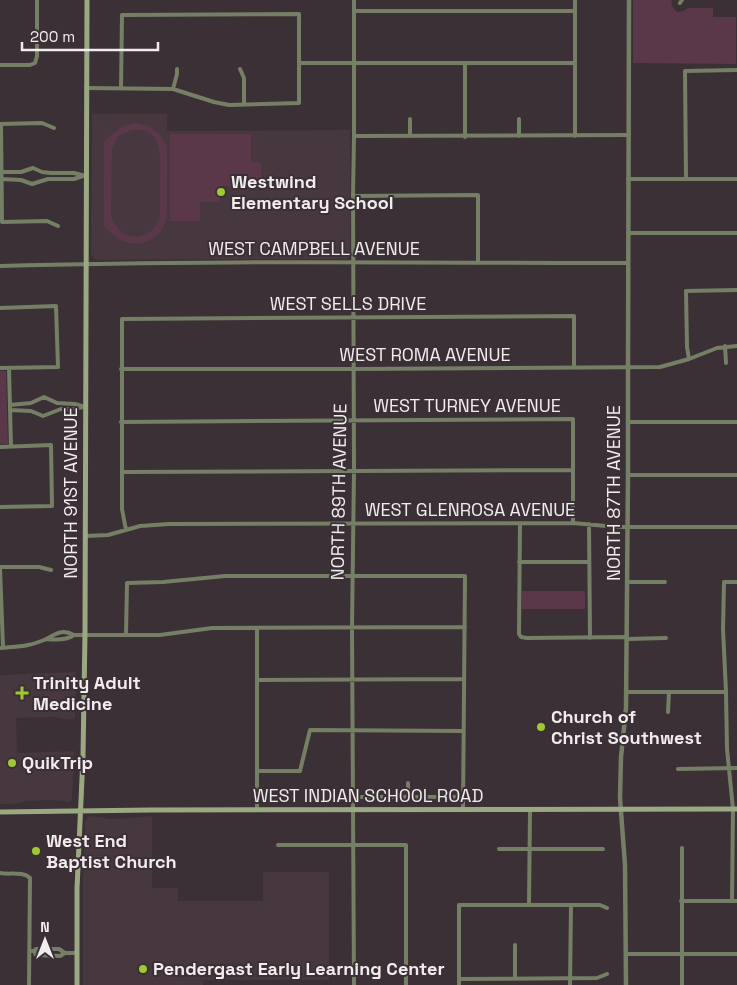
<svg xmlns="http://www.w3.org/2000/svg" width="737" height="985" font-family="'Space Grotesk',sans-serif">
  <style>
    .built { fill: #47373f }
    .green { fill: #5b374a; fill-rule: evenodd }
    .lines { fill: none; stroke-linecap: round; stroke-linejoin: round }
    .minor { stroke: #757f66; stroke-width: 4 }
    .tertiary { stroke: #757f66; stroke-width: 4.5 }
    .secondary { stroke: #9aa982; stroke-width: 5 }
    .poi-dot { fill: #9fca2e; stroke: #3a3035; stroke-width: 2 }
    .labels { text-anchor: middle; stroke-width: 4; stroke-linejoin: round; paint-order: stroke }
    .poi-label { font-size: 18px; font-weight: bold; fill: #f3ecef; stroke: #3a3035; text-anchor: start }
    .street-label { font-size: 18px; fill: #f3ecef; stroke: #3a3035 }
  </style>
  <rect width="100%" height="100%" fill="#3a3035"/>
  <path class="built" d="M92 114H167V131L350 130V253L349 257 347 259 96 260 91 254Z
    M76 672 75 719H65L55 717 16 718 17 753 74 751 72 800 69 802 52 800 28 801 13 804H0V675Z
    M91 816 112 819 131 818 152 816V888H178V901H263V872H329V980H204L203 985H83V875L85 822 88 817Z"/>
  <path class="green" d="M633 0H672C670 5 674 9 677 12L684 11 688 8H713V17H736V64L633 63Z
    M135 123C151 125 160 132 167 147V215C165 236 143 250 123 241 115 238 109 231 104 226V141C114 132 121 125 135 123ZM131 130C164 127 160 157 160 179 160 191 160 203 160 215 153 245 117 243 111 214L112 148 118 137Z
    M170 134H251V162L261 163V186H221L220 202H200V221H170Z
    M0 371H6L8 444H0Z
    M522 591H585V609H522Z"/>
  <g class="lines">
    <path class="minor" d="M680 3 682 0
      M354 11H575
      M299 63H575
      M465 63V137
      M0 65H30L35 63 37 56V0
      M240 69 244 78V104
      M86 88 173 89 214 102 229 105 299 103V14L122 15 121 88
      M173 89 177 74V69
      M410 119V136
      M519 119V136
      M0 124 42 123 54 128
      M1 124 2 222
      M354 136 629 135
      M575 136V0
      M2 172H21L33 168 42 172 51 173H74L86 176
      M2 179 21 180 32 184 48 179H74L83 176
      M628 179H737
      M686 179 685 71 737 70
      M353 196 478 195V263
      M2 222 47 221 58 226
      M628 233H737
      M0 266C209 260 419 263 628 263
      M0 308 56 306 58 367 0 368
      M725 346 726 363
      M689 359 687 347 686 291 737 290
      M9 368 11 447
      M121 369H354L660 367 689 359 717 348 737 346
      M10 405 31 403 44 397 57 403 75 404 85 407
      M10 410 31 411 43 416 61 409H74L83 407
      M121 422 573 419V523
      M628 422H737
      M0 447 51 445 52 506 0 507
      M122 472 573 470
      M628 475H737
      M520 523 519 634 521 637 527 638 627 637
      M589 524 590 638
      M126 530 122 509V319L574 316V368
      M85 536 108 535 140 526 169 524 573 523 617 527H737
      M519 562H589
      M0 567H39L51 570
      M0 568 3 647
      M627 582H665
      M126 635 127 583 163 582 225 576H465L463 809
      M46 639C55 640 67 640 74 635
      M627 639 666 638
      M0 648C10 647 19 647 28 645 34 644 39 642 44 640 55 635 61 628 74 635H160L212 628 465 627
      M257 680 464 679
      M626 692H726
      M668 712 669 692
      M678 769 737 768
      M257 771H300L310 730 464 731
      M408 783V797
      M352 797H464
      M257 810V628
      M278 845H406V985
      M499 849H603
      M0 873C10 875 23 871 30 878L29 985
      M681 901H737
      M732 901 733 809 727 749 726 692 723 629 724 582H737
      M529 905 530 810
      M31 951H34L36 949H59L65 953
      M34 951 36 955 60 956 65 953H77
      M626 954H737
      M515 978V945
      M459 979 597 978 607 974
      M354 985 352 628 354 470 353 196 354 136V0
      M459 985V905H600L607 908
      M570 985 571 905
      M682 985V848"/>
    <path class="tertiary" d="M626 985 625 865 620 798 621 757 626 708 628 475V368L629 0"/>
    <path class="secondary" d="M0 812 151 810 737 809
      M77 985V889L83 756 85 634 87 0"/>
  </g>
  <g class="poi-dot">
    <circle cx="221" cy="192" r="5"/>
    <path d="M19.5 685.5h5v5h5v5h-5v5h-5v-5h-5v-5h5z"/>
    <circle cx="541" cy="727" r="5"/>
    <circle cx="12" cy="763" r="5"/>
    <circle cx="36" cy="851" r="5"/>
    <circle cx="143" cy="969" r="5"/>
  </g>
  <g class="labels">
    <g class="poi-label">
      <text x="231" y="188">Westwind<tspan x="231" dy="21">Elementary School</tspan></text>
      <text x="33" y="689">Trinity Adult<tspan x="33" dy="21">Medicine</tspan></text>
      <text x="551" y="723">Church of<tspan x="551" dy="21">Christ Southwest</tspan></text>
      <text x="22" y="769">QuikTrip</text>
      <text x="46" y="847">West End<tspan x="46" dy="21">Baptist Church</tspan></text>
      <text x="153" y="975">Pendergast Early Learning Center</text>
    </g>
    <g class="street-label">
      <text x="314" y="255">WEST CAMPBELL AVENUE</text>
      <text x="348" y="310">WEST SELLS DRIVE</text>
      <text x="425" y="361">WEST ROMA AVENUE</text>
      <text x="467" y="412">WEST TURNEY AVENUE</text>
      <text transform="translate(339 492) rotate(-89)" y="6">NORTH 89TH AVENUE</text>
      <text transform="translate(71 493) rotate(-90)" y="6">NORTH 91ST AVENUE</text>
      <text transform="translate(614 493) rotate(-90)" y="6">NORTH 87TH AVENUE</text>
      <text x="470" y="516">WEST GLENROSA AVENUE</text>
      <text x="368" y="802">WEST INDIAN SCHOOL ROAD</text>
    </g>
  </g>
  <g transform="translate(45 940)" stroke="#3a3035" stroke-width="4" paint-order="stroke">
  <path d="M0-4L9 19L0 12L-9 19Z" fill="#f3ecef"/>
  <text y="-8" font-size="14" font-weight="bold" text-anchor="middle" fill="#f3ecef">N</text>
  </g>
  <path d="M22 42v8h136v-8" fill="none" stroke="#f3ecef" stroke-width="2.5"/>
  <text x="30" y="42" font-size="15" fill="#f3ecef" stroke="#3a3035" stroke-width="4" paint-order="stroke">200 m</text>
</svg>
